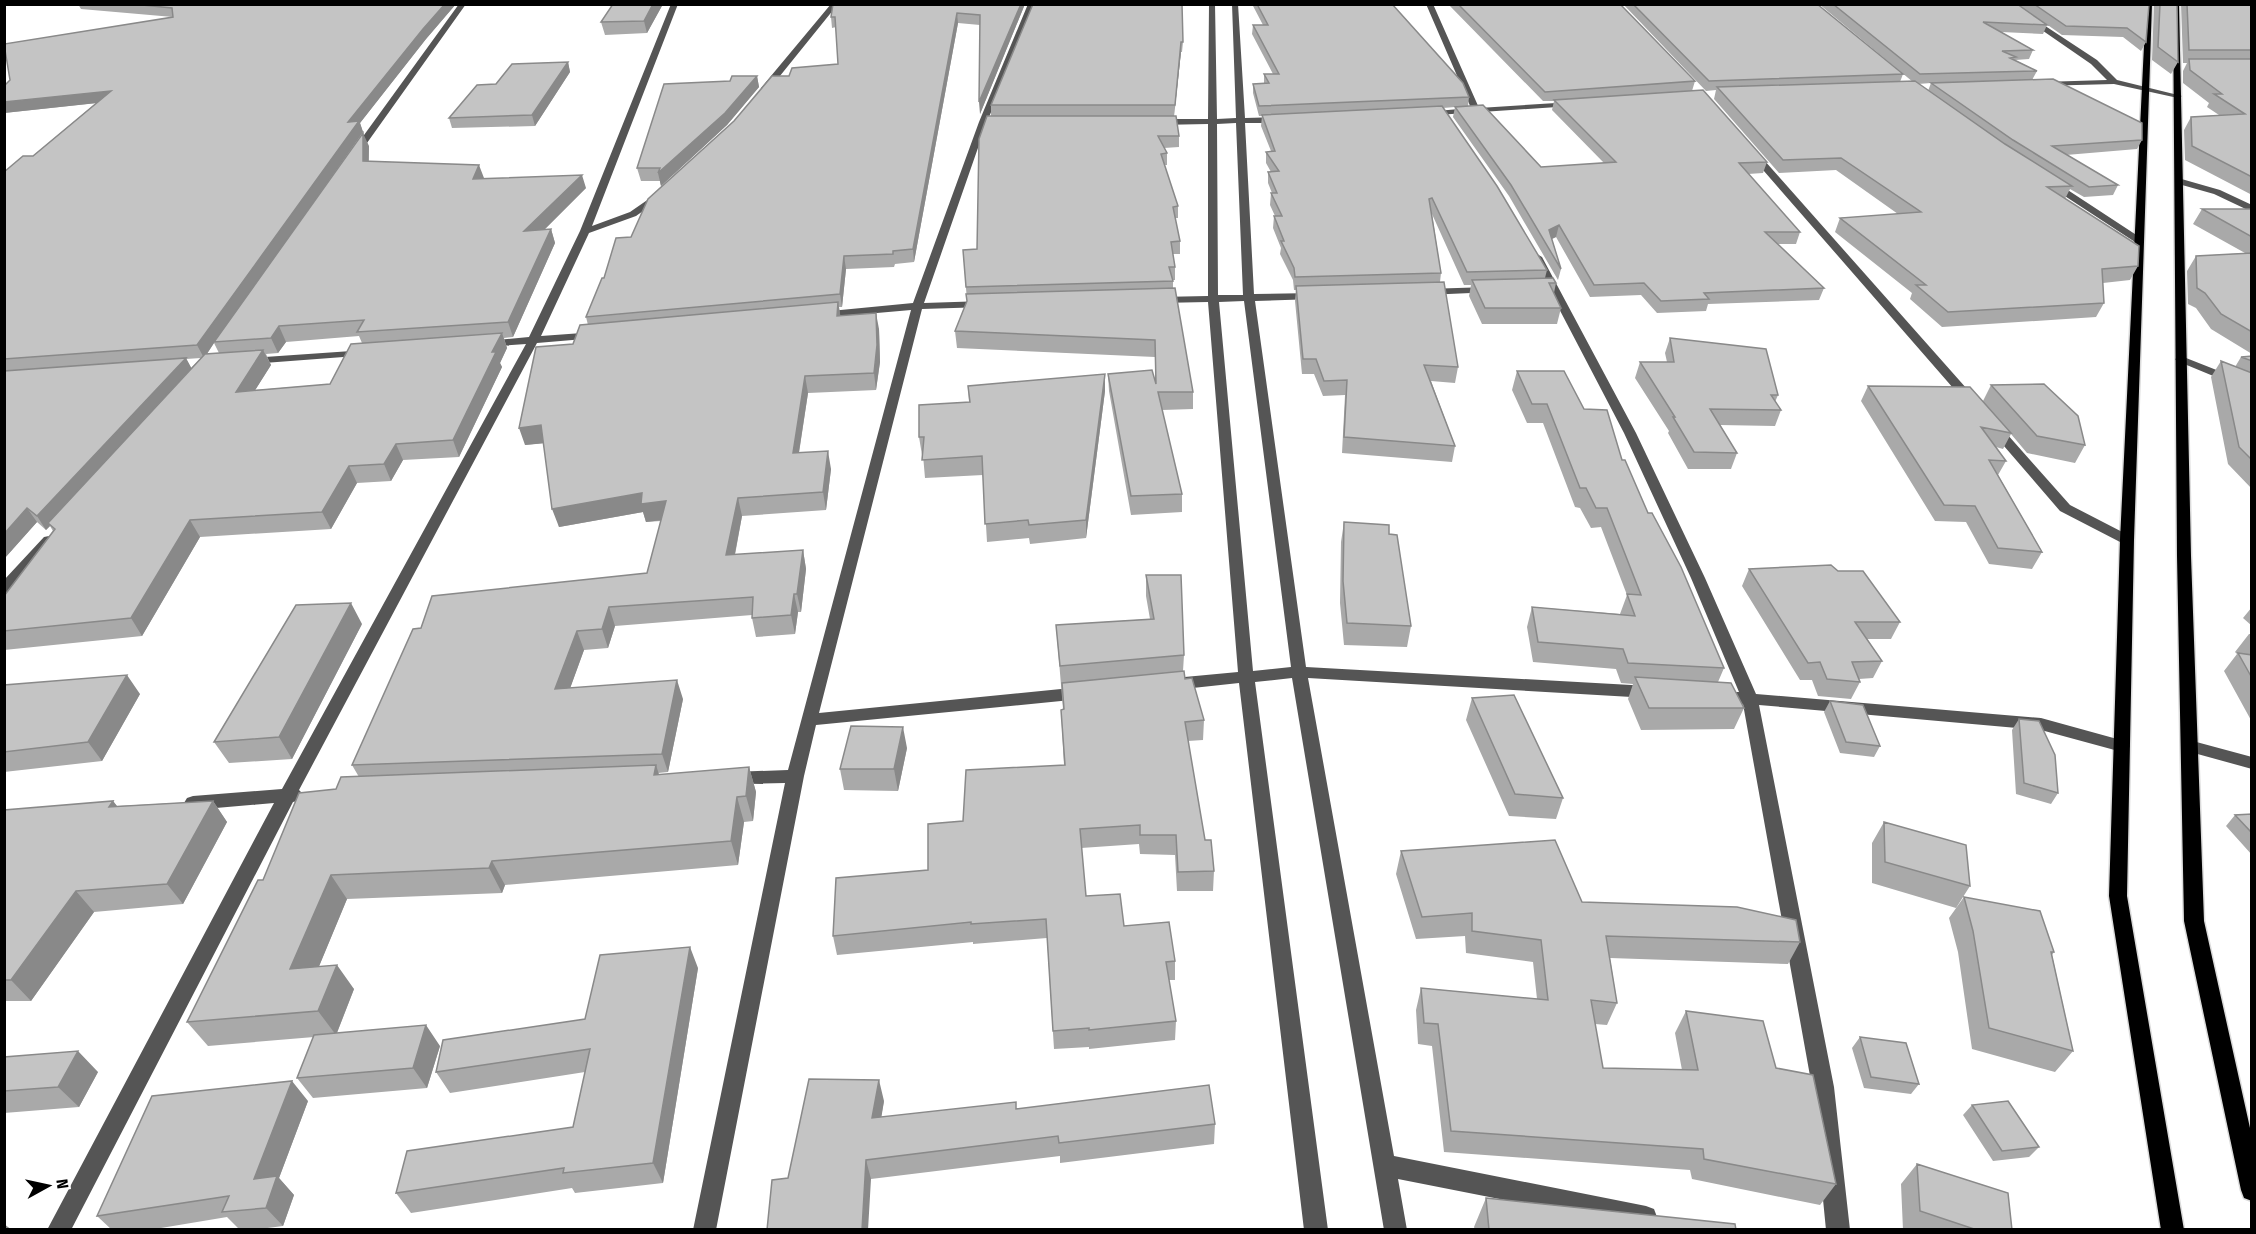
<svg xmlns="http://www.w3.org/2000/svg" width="2256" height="1234" font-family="'Fira Sans Condensed',sans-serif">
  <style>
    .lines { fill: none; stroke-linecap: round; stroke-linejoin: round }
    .major-casing { stroke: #dbdbdb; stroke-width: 3 }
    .minor { fill: #555; fill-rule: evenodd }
    .major { fill: #000; fill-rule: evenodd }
    .wall { fill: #a9a9a9; fill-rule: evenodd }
    .shaded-wall { fill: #898989 }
    .building { fill: #c4c4c4; stroke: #898989; stroke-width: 1.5 }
  </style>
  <rect width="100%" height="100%" fill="#fff"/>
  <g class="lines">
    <defs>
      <path id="major" d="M2146 4H2152L2134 540 2127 896 2184 1230H2161L2109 896 2120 540Z
        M2173 4H2179L2191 556 2204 921 2252 1137V1201L2244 1198 2241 1190 2184 921 2177 556Z"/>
    </defs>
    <use href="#major" class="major-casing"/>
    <path class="minor" d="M459 4H466L357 157H351V153Z
      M671 4H678L592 226 630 212 656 194 664 196 636 216 589 233 541 336 596 332 602 335 596 338 537 343 299 790 304 795 301 800 293 802 71 1230H47L274 803 193 810 187 808 184 803 187 798 193 796 282 789 526 344 486 347 480 344 486 341 529 337 580 231Z
      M831 4H838L767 92H761V88Z
      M1028 4H1035L987 122 924 303 985 301 990 304 985 307 922 309 819 713 1081 687 1087 689 1089 693 1087 697 1081 699 816 725 804 776 716 1230H693L785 783 732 784 726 783 723 778 726 773 732 772 788 770 911 310 820 318 815 315 820 312 913 303 979 122Z
      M1209 4H1215L1217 119 1236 118 1232 4H1238L1245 118 1281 117 1285 120 1281 123H1245L1254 294 1315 293 1320 296 1315 299 1255 301 1306 667 1649 686 1655 688 1657 692 1655 696 1649 698 1308 678 1394 1156 1646 1206 1654 1209 1657 1217 1654 1225 1646 1228 1398 1179 1407 1230H1384L1292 678 1255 682 1328 1230H1304L1239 683 1174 690 1168 688 1166 684 1168 680 1174 678 1238 672 1208 302 1159 303 1154 300 1159 297 1208 296V124L1158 125 1154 122 1158 119H1208ZM1236 123 1243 295H1218L1217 124ZM1244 301 1291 667 1253 671 1219 302Z
      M1426 4H1433L1479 108 1572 102 1576 104 1572 106 1422 116V112H1425L1471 108Z
      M2004 4H2012L2097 60 2117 80 2182 96 2178 98 2114 84 2039 86V82H2042L2107 80 2091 64Z
      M1750 151H1756L1975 398V404H1967L1750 155Z
      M2178 178 2220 190 2252 205V212L2214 194 2175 183V179Z
      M2048 181H2054L2144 240 2135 242 2048 185Z
      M1537 254 1542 257 1636 433 1705 578 1756 694 2041 718 2128 742 2130 746 2128 750 2122 752 2041 730 1759 705 1834 1087 1850 1230H1826L1812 1087 1743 704 1712 700 1710 696 1712 692H1739L1691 578 1624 433 1532 257Z
      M1489 287 1493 288V292L1426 295 1421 292 1426 289Z
      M366 350 370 351V355L249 364 243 361 249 358Z
      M2181 356 2252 384V392L2177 361 2175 359Z
      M1995 424 1999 425 2070 505 2132 537 2134 540 2132 543H2122L2060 511 1991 431 1989 428Z
      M49 536 54 537 56 540 54 543 9 592 4 594V580L44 537Z
      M2189 740 2252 757V769L2183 750 2181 746 2183 742Z"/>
    <use href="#major" class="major"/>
  </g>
  <path class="wall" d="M78 4H456L426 39 360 123 363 132 304 216 369 146V161L483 179 586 188 544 230 551 229 555 243 513 337 504 338 507 348 500 363 502 367 459 457 403 460 391 481 357 483 331 529 200 537 142 636 4 650V596L53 531 50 526 46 530 37 522 4 559V172L33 156 96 103 4 113V86L173 17 81 9ZM359 336 362 343 330 384 255 390 271 365 266 354 278 353 286 342ZM214 343 219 353 207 354ZM201 358 191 368 186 359Z
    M613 4H663L647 33 605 35 601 22Z
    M1025 4 980 114V25L958 23 914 262 895 264 894 267 846 269 842 307H839L840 316 879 329 880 362 876 390 808 393 799 453 831 469 826 510 742 516 735 555 803 550 806 569 801 612H798L795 634 756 637 752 618V615L615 626 608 648 584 650 570 688 683 699 668 772 658 773 659 775 749 767 756 792 753 821 744 822 738 865 505 885 502 893 347 899 319 966 354 989 337 1033 440 1046 427 1088 313 1098 297 1078 314 1037 208 1046 187 1022 263 880 336 789 359 777 352 765 421 628 647 573 661 521 646 522 643 512 559 527 543 443 525 445 573 344 588 325 586 317 604 278 631 237 789 76 838 64 836 27 832 28 831 17Z
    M1033 4 1183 42 1182 52H1181L1174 116 1179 136V147L1164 148 1167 153V165H1164L1178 206V218H1175L1180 241V254H1173L1175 267V280H1173V288L1193 392V409L1162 410 1182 494V512L1131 515 1109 391 1108 374 1155 381V357L957 348 955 331 967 301 963 250 977 249 991 116V105Z
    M1252 4H1397L1394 7 1469 97 1468 106 1541 167 1604 163 1552 110 1554 101H1543L1448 4H1620L1695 81 1692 91 1767 162 1763 173 1748 174 1800 232 1796 244H1777L1824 288 1819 300 1708 304 1706 311 1657 313 1641 295 1590 297 1556 237 1552 239 1561 269 1558 280 1509 196 1453 117 1455 107 1443 108 1547 270 1545 278 1556 283 1554 293 1561 308 1557 324H1482L1469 296 1471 285H1464L1432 214 1441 273 1440 282 1458 367 1455 383 1431 381 1455 446 1452 462 1342 453 1345 395 1323 396 1314 374H1302L1295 301 1296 290H1294L1293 280 1280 254 1281 248 1273 228 1274 216H1275L1270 205 1271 193H1272L1268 183V172H1271L1266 163V152L1271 151 1261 126 1262 116H1259L1253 93V84L1264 83V74H1273L1252 34 1253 25H1263Z
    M1623 4H1817L1903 74 1900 82H1913L1819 4H2149L2146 42 2141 51 2123 37 2062 35 2029 12 2047 25 2043 34 2001 32 2033 50 2029 59 2015 60 2037 71 2032 80 2142 140 2137 149 2066 155 2118 185 2113 195 2084 197 2070 189 2065 199 2138 266 2130 280 2103 283 2104 303 2096 317 1942 327 1910 299 1912 293 1835 232 1840 218 1898 214 1836 170 1779 173 1714 99 1716 90 1706 91ZM1931 83 1928 91 1918 84Z
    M2154 4H2177L2178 62 2171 74 2152 60Z
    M2181 4H2252V195L2185 160 2184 130 2191 117 2219 115 2207 107 2209 103 2183 83V71L2187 63H2183Z
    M568 62 570 72 535 126 452 128 449 118 496 84Z
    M757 76 759 87 727 125 661 186 660 181H641L637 168 730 81Z
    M2202 209H2252V354L2211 329 2196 308 2188 304 2187 271 2196 256 2245 253 2193 224Z
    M1670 338 1778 395 1775 402 1781 410 1775 426 1720 425 1737 453 1731 469H1688L1668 433 1669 431 1635 378 1640 362H1667L1665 353Z
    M2252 356V489L2228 464 2211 377 2221 361 2235 367 2241 357Z
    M1517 371 1584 409 1622 460 1724 668 1718 682 1744 708 1734 729 1641 730 1628 699 1633 684 1621 683 1616 669 1533 662 1527 627 1532 607 1620 614 1627 595 1601 527 1591 528 1580 508 1575 507 1543 423H1527L1512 390Z
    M1105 374V391L1086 538 1030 544 1029 538 987 542 983 475 925 478 923 455H922L919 437 969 402 968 386Z
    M1991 385 2085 445 2075 463 2027 453 2011 434 2003 449 1996 447 2006 461 1998 475 2042 552 2032 569 1989 564 1966 522 1935 521 1861 401 1868 386 1983 401Z
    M1344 522 1411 626 1407 647 1344 645 1340 603 1341 542Z
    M1749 569 1838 571 1900 622 1891 639H1867L1882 661 1873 678 1859 679 1860 682 1851 699 1818 696 1812 680H1800L1742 586Z
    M1146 575 1184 655 1183 671 1185 679 1204 720 1203 740 1188 741 1205 840 1214 871 1213 891H1177L1175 855 1140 854 1139 844 1081 848 1086 896 1124 926 1175 961V980H1169L1176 1021 1175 1040 1089 1049V1047L1054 1049 1047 938 973 944V942L837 955 833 936 928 870 963 821 1064 765 1061 710 1063 709 1056 625 1150 619 1146 596Z
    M2252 607V626L2243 618Z
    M362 624 292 759 229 763 214 742Z
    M2249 634H2252V722L2224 671 2237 654 2235 652Z
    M4 685 140 694 102 761 4 772Z
    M1472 698 1563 798 1556 819 1509 816 1466 720Z
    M1830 701 1880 746 1874 757 1840 753 1824 712Z
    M2019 719 2058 793 2051 804 2016 794 2012 730Z
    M907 748 898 791 844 790 840 769Z
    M113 801 117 806 213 801 227 822 183 904 94 912 31 1001H4V810Z
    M2252 814V855L2226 826 2235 815Z
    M1884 822 1970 886 1956 908 1872 883V843Z
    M1401 851 1582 902 1800 942 1788 964 1610 958 1617 1003 1607 1025 1595 1024 1603 1068 1682 1070 1675 1033 1686 1011 1776 1068 1836 1184 1820 1205 1692 1179 1690 1170 1444 1152 1432 1046 1418 1044 1416 1010 1421 988 1537 999 1533 962 1466 953 1465 936 1416 939 1396 874Z
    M1964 897 2054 952 2052 955 2073 1051 2055 1072 1972 1049 1958 952 1949 918Z
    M698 968 663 1183 575 1193 572 1188 411 1213 396 1193 573 1127 585 1072 450 1093 436 1072 585 1019Z
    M1860 1037 1919 1084 1911 1094 1864 1088 1852 1048Z
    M4 1057 98 1072 79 1107 4 1113Z
    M308 1101 279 1178 294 1195 283 1226 252 1230H240L227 1217 149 1230H112L97 1216Z
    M884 1101 881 1117 1016 1108 1215 1124 1214 1144 1060 1163V1156L871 1179 788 1178Z
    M1972 1105 2039 1147 2029 1157 1993 1161 1963 1115Z
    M1917 1164 2012 1230H1903L1901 1184Z
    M1486 1198 1736 1230H1475L1474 1227Z"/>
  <path class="shaded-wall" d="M445 4H456L426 39 360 123 363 132 215 342H214V343L204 358 197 345 348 122 423 29Z
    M653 4H663L647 33 644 21Z
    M1021 4H1025L980 114 979 102Z
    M957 13 958 23 914 262 913 249Z
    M1181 42V52L1174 117 1175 105Z
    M568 62 570 72 535 126 532 115Z
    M757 76 759 87 727 125 661 186 658 173Z
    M111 91 116 101 4 113V102Z
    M363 133 369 146 368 175 363 161Z
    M479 165 484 178 473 179Z
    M582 175 586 188 529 245 524 231Z
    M1559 225 1556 237 1547 241 1549 230Z
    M551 229 555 243 513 337 508 322Z
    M844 256 846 269 842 307 840 294Z
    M838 302 841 319 837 316Z
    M876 313 879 329 880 362 876 390 874 373Z
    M279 326 286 342 278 353 271 338Z
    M502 333 507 348 500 363 502 367 459 457 453 440 492 352Z
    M263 350 271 365 244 408 236 392Z
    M186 358 193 371 48 523 50 526 46 530 37 516Z
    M1105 374V391L1086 538V520Z
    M805 376 808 393 796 471 793 453Z
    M541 425 547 443 525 445 519 428Z
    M396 444 403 460 391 481 384 464Z
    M828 451 831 469 826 510 823 492Z
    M349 466 357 483 331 529 322 512Z
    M642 493 666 501 671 519 646 522 643 512 559 527 552 509Z
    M738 498 742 516 731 574 726 555Z
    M27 508 37 522 4 559V534Z
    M190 520 200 537 142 636 131 618Z
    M803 550 806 569 801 612 797 594Z
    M794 594 798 612 795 634 791 615Z
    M351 603 362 624 292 759 279 737Z
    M609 607 615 626 608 648 602 629Z
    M577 631 584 650 563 708 555 689Z
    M127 675 140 694 102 761 88 742Z
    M677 680 683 699 668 772 662 754Z
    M903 727 907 748 898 791 894 769Z
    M656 765 664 790 654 775Z
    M749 767 756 792 753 821 746 796Z
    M737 797 744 822 738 865 731 841Z
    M113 801 129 822 109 807Z
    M213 801 227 822 183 904 167 884Z
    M492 861 505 885 502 893 489 868Z
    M331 875 347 899 308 993 290 969Z
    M76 891 94 912 31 1001 11 980Z
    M690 947 698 968 663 1183 653 1163Z
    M337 965 354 989 336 1035 318 1011Z
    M426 1025 440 1046 427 1088 413 1068Z
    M78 1051 98 1072 79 1107 58 1087Z
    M879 1080 884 1101 878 1138 872 1118Z
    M292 1081 308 1101 279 1178 294 1195 283 1226 266 1208 254 1179Z
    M866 1160 871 1179 868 1230H862Z
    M4 1224 12 1230H4Z"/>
  <path class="building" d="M132 4H445L423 29 348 122 359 121 197 345 4 359V172L23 156H33L111 91 4 102V86L10 80 4 44 173 17 172 8Z
    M613 4H653L644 21 601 22Z
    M833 4H1021L979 102 980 15 957 13 913 249 893 251V254L844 256 840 294 586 317 602 278H604L616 238 631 237 648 199 734 121 772 76H789L792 68 838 64 835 17H831Z
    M1033 4H1182L1183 42H1181L1175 105H991Z
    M1257 4H1392L1463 83 1469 97 1259 106 1253 84 1269 83 1264 74H1279L1253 25H1268Z
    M1458 4H1620L1695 81 1545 92Z
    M1633 4H1817L1903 74 1709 81Z
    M1833 4H2017L2047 25 1983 22 2033 50 2002 51 2016 57 2010 58 2037 71 1920 74Z
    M2034 4H2149L2146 42 2127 28 2066 26Z
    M2160 4H2177L2178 62 2158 47Z
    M2187 4H2252V50H2189Z
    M2189 59H2252V177L2192 146 2191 117 2245 114 2214 94H2222L2190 70Z
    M568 62 532 115 449 118 477 85 496 84 512 64Z
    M732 76H757L725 113 658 173 660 168H637L664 84 730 81Z
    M2053 79 2142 123V140L2052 146 2118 185 2089 187 2013 140 1931 83Z
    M1915 81 2005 144 2072 186 2047 187 2139 246 2138 266 2102 269 2104 303 1948 312 1916 285H1926L1840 218 1921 212 1841 158 1783 160 1717 87Z
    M1703 90 1767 162 1739 163 1800 232H1765L1824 288 1704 293 1709 299 1661 301 1644 283 1594 285 1559 225 1549 230 1561 269 1511 185 1455 107 1483 105 1541 167 1616 162 1554 100Z
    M1442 106 1497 186 1547 270 1467 272 1432 198 1429 199 1441 273 1295 277 1294 268 1281 241H1284L1274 216H1282L1271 193H1277L1268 172 1279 171 1266 152 1275 151 1262 115Z
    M987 116H1176L1179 136H1158L1167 153 1161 154 1178 206 1173 207 1180 241 1171 242 1175 267H1169L1173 281 966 287 963 250 977 249 979 139Z
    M363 133V161L479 165 473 179 582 175 524 231 551 229 508 322 357 332 364 320 279 326 271 338 214 342Z
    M2202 209H2252V237Z
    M2252 253V332L2221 314 2205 293 2197 288 2196 256Z
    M1553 278 1556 283H1549L1561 308H1485L1472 280Z
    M1444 282 1458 367 1424 365 1455 446 1344 437 1347 380 1324 381 1316 359H1303L1296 286Z
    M1175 288 1193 392H1158L1182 494 1131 496 1108 374 1152 370 1156 384 1155 340 955 331 967 301 966 294Z
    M838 302 837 316 876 313 877 345 874 373 805 376 793 453 828 451 823 492 738 498 726 555 803 550 797 594H794L791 615 752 618 753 597 609 607 602 629 577 631 555 689 677 680 662 754 352 765 413 629 421 628 432 596 647 573 666 501 641 504 642 493 552 509 541 425 519 428 536 347 573 344 580 325Z
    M502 333 492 352H496L453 440 396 444 384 464 349 466 322 512 190 520 131 618 4 631V596L55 529 48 523 205 354 263 350 236 392 330 384 351 344Z
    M1670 338 1766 349 1778 395H1771L1781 410 1710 409 1737 453 1694 452 1673 417H1675L1640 362H1674Z
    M2252 356V361L2241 357Z
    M186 358 37 516 27 508 4 534V371Z
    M2221 361 2252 373V460L2239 447Z
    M1517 371H1564L1584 409 1607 410 1622 460H1625L1648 513H1652L1681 567 1724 668 1628 663 1623 649 1538 642 1532 607 1635 616 1627 594 1641 595 1607 508H1596L1586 488H1580L1547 404H1532Z
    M1105 374 1086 520 1029 525 1028 520 985 524 982 456 922 460 924 437H919V405L970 402 968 386Z
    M2044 384 2078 416 2085 445 2037 436 1991 385Z
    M1868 386 1970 387 2011 433 1981 427 2006 461 1989 460 2042 552 1998 548 1975 506 1944 505Z
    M1344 522 1389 525V534L1397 535 1411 626 1347 623 1343 581Z
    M1831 565 1838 571H1863L1900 622H1855L1882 661 1852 662 1860 682 1827 679 1820 662 1808 663 1749 569Z
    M1146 575H1181L1184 655 1060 666 1056 625 1154 619Z
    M351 603 279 737 214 742 296 605Z
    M2238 653 2252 655V678Z
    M1184 671 1185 679 1192 678 1204 720 1185 722 1205 840H1211L1214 871 1178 872 1176 835H1140V825L1080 829 1086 896 1120 894 1124 926 1169 922 1175 961 1166 962 1176 1021 1089 1030V1028L1053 1031 1046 919 971 924V922L833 936 836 878 928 870V824L963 821 966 770 1065 765 1061 710 1064 709 1062 683Z
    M127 675 88 742 4 752V685Z
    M1635 677 1731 683 1744 708H1649Z
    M1514 695 1563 798 1515 794 1472 698Z
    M1830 701 1863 705 1880 746 1846 742Z
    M2019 719 2039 721 2055 755 2058 793 2024 783Z
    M851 726 903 727 894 769H840Z
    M656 765 654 775 749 767 746 796 737 797 731 841 492 861 489 868 331 875 290 969 337 965 318 1011 187 1022 258 880H263L299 793 336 789 341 777Z
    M113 801 109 807 213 801 167 884 76 891 11 980H4V810Z
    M2252 814V833L2235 815Z
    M1884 822 1966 845 1970 886 1885 862Z
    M1555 840 1582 902 1737 907 1796 920 1800 942 1606 936 1617 1003 1591 1000 1603 1068 1698 1070 1686 1011 1763 1021 1776 1068 1813 1075 1836 1184 1704 1159 1703 1149 1451 1131 1438 1024 1424 1023 1421 988 1548 1000 1541 940 1472 931V913L1422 917 1401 851Z
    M1964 897 2040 911 2054 952H2051L2073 1051 1989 1028 1973 931Z
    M690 947 653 1163 563 1173 564 1168 396 1193 407 1151 573 1127 590 1049 436 1072 443 1040 585 1019 600 955Z
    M426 1025 413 1068 297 1078 314 1035Z
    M1860 1037 1906 1043 1919 1084 1871 1077Z
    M78 1051 58 1087 4 1091V1057Z
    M809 1079 879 1080 872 1118 1016 1102V1109L1209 1085 1215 1124 1059 1143 1058 1136 866 1160 862 1230H767L772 1180 788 1178Z
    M292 1081 254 1179 277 1176 266 1208 222 1212 229 1196 97 1216 152 1096Z
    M2008 1101 2039 1147 2002 1151 1972 1105Z
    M1917 1164 2008 1193 2012 1230H1977L1920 1211Z
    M1486 1198 1735 1224 1736 1230H1489Z"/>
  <rect width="2256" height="1234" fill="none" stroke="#000000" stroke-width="12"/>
  <g transform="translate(48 1186) rotate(82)" stroke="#ffffff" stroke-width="4.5" paint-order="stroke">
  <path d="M0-4.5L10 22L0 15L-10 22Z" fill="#000000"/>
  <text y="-9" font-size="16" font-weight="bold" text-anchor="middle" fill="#000000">N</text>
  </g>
</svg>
